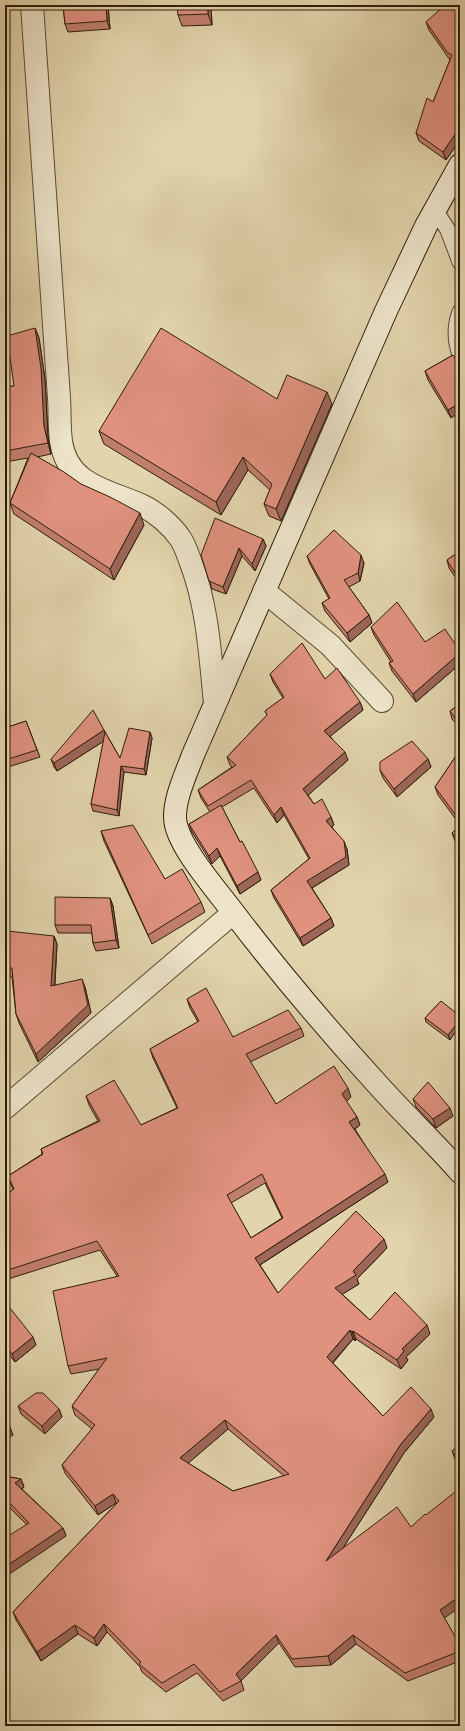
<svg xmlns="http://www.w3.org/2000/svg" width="465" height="1731" font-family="'EB Garamond',serif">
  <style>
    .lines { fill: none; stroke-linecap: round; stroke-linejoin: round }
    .lane-casing { stroke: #5b4b33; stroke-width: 17 }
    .street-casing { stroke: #5b4b33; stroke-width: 24 }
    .secondary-casing { stroke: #2e1d0b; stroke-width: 24 }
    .lane { stroke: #ece3c9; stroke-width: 15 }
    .street { stroke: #ece3c9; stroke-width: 22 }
    .secondary { stroke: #ece3c9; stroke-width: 22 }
    .wall { fill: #c17e6d; stroke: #2e1d0b; fill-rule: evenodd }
    .shaded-wall { fill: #9d6659; stroke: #2e1d0b }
    .building { fill: #e0927f; stroke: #2e1d0b; fill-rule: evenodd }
  </style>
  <rect width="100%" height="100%" fill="#e2d4ac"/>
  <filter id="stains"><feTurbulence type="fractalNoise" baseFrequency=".005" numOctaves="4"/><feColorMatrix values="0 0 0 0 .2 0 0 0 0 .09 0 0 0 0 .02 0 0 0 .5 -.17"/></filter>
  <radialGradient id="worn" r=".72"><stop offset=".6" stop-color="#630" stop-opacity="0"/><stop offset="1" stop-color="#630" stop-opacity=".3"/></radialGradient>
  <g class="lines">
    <defs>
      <path id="lane" d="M435 210 448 230 460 262
        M460 312C454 327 455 340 460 355"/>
      <path id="street" d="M32 5 59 398C60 412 59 427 61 441 67 485 107 490 141 505 156 512 171 525 180 538 185 545 188 555 191 563 208 608 210 655 215 703
        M264 591 330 645 382 701
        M5 1108 233 913"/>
      <path id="secondary" d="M460 165 426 226 386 311 193 755C186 774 171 805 176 825 182 850 214 887 230 908 277 970 327 1029 379 1086 405 1115 434 1142 460 1172"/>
    </defs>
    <use href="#lane" class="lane-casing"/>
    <use href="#street" class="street-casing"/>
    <use href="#secondary" class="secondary-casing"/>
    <use href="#lane" class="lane"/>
    <use href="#street" class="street"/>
    <use href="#secondary" class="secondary"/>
  </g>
  <path class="wall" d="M63 5H108L110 29 68 32 65 24Z
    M125 5H145L146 7Z
    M211 5 212 25 182 26 178 15Z
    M460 5V140L446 160 419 141 416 133 433 102 450 60 429 30 426 22Z
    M35 328 39 338 45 379 48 437 51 454 37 457 144 525 114 580 14 514 10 503 28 458 5 462V387L14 386Z
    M453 355 451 418 428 380 425 371Z
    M277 399 332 404 281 521 269 516 264 504 270 490 248 470 221 515 104 444 99 431Z
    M263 539 266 546 255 571 242 556 226 594 212 589 201 555Z
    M460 551V584L449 568 447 560Z
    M307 556 364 563 360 581 349 587 369 615 372 623 350 642 325 611 322 603 329 599 310 564Z
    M371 627 460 651V664L416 702 392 671 389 663 391 662 374 635Z
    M270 674 325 679 360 702 363 710 330 736 348 760 308 795 314 804 331 817 334 825 332 827 347 849 349 865 312 888 331 918 334 926 303 946 274 898 271 890 309 859 284 815 277 823 254 788 222 807 240 842 261 880 240 894 220 856 212 864 192 832 189 824 210 812 201 798 198 790 232 767 230 765 227 757 267 715 265 711 283 698 273 682Z
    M460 704V728L452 719 450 711Z
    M26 721 40 757 5 768V728Z
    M104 730 120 758 150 732 152 738 146 775 124 772 119 816 93 811 91 804 104 741 57 771 54 767 51 759Z
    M460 750V825L438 795 435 787Z
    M428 759 431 767 397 797 383 778 380 770Z
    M460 826V847L455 841 452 833Z
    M101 831 165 879 201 902 205 912 152 944 104 841Z
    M110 898 113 906 119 948 96 951 93 943 92 933H58L55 925Z
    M54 936 57 944 55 985 85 987 91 1013 38 1062 19 1023 16 1014 12 977 10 976 7 968Z
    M187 999 233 1037 301 1028 304 1036 250 1062 276 1104 351 1097 346 1101 357 1117 360 1125 355 1129 388 1182 260 1265 278 1293 387 1248 357 1279 359 1284 342 1294 370 1320 430 1334 406 1357 408 1360 401 1369 356 1339 355 1341 353 1339 333 1363 383 1416 434 1417 404 1453 343 1548 444 1618 460 1645V1661L408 1681 356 1644 331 1665 295 1667 279 1643 241 1681 244 1690 223 1701 197 1673 166 1692 142 1672 140 1667 107 1632 97 1646 78 1634 41 1661 16 1620 13 1612 117 1503H116L98 1515 65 1473 62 1465 92 1429 75 1415 72 1406 99 1369 71 1374 68 1366 117 1276 100 1250 5 1280V1195L13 1190 8 1176 42 1154 41 1149 98 1121 89 1105 86 1096 141 1125 177 1108 153 1058 150 1049 198 1022 190 1008ZM265 1183 282 1218 251 1238 231 1203ZM228 1429 284 1476 233 1491 188 1463Z
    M441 1001 450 1040 426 1022 425 1018Z
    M413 1099 453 1116 436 1128 416 1107Z
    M5 1303 36 1345 15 1362 5 1350Z
    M18 1406 59 1409 62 1417 45 1434 21 1414Z
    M460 1445V1466L455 1459 452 1451Z
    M5 1473 10 1477 21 1479 24 1487 22 1489 63 1528 66 1536 26 1524 5 1503Z"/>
  <path class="shaded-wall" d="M106 5H108L110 29 107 21Z
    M208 5H211L212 25 208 14Z
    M460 110V125L457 118Z
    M460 127V140L446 160 443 152Z
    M35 328 39 338 45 379 48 437 51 454 48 443 44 426Z
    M327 392 332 404 281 521 276 509Z
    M460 403V412L451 418 448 410Z
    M243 457 248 470 221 515 216 502Z
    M140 513 144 525 114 580 110 569Z
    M263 539 266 546 255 571 252 564Z
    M239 548 242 556 226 594 223 587Z
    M361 555 364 563 360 581 358 573Z
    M369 615 372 623 350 642 347 633Z
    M460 653V664L416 702 413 694Z
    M360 702 363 710 327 739 324 731Z
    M104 730 107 739 57 771 54 763Z
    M150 732 152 738 146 775 144 769Z
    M345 752 348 760 306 797 303 789Z
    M428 759 431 767 397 797 394 789Z
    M121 766 124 772 119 816 117 810Z
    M281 807 284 815 277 823 274 815Z
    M331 817 334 825 329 829 326 821Z
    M344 841 347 849 349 865 310 889 307 881Z
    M217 848 220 856 212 864 209 856Z
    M258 872 261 880 240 894 237 886Z
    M110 898 113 906 119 948 116 940Z
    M331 918 334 926 303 946 300 938Z
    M54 936 57 944 54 994 51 986Z
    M82 979 85 987 91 1013 38 1062 36 1054Z
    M460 1020V1026L450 1040 448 1035Z
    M348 1088 351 1097 345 1103 342 1094Z
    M450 1108 453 1116 436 1128 433 1119Z
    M357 1117 360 1125 353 1130 349 1122Z
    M385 1174 388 1182 258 1266 255 1258Z
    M384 1239 387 1248 357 1279 359 1284 338 1297 335 1288 353 1271Z
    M427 1325 430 1334 406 1357 408 1360 401 1369 397 1360 402 1349Z
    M350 1330 353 1339 330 1365 327 1357Z
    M353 1331 356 1339 355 1341 352 1332Z
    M33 1337 36 1345 15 1362 12 1354Z
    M59 1409 62 1417 45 1434 42 1426Z
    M431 1409 434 1417 404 1453 329 1570 326 1561 401 1444Z
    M225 1420 228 1429 184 1467 180 1458Z
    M10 1427 13 1435 5 1440V1430Z
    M21 1479 24 1487 18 1491 15 1483Z
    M113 1494 116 1503 98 1515 95 1506Z
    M63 1528 66 1536 5 1577V1567Z
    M460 1596V1607L443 1619 440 1610Z
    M104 1624 107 1632 97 1646 94 1638Z
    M75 1625 78 1634 41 1661 37 1652Z
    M276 1635 279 1643 241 1681 236 1674Z
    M353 1635 356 1644 331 1665 328 1656Z"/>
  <path class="building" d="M63 5H106L107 21 65 24Z
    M177 5H208V14L178 15Z
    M445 5H460V110L457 118 460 120V127L443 152 416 133 427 98 433 102 452 55 447 52 426 22Z
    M35 328 41 368 44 426 48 443 5 451V387L14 386 7 336Z
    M161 328 277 399 287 375 327 392 276 509 264 504 272 484 243 457 216 502 99 431Z
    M453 355 460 366V403L448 410 425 371Z
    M31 453 64 472 81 484 110 497 140 513 110 569 10 503Z
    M215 518 263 539 252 564 239 548 223 587 209 581 201 555Z
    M334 530 361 555 358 573 344 580 369 615 347 633 322 603 330 598 307 556Z
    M460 551V581L447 560Z
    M397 602 425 642 445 629 460 651V653L413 694 389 663 393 661 371 627Z
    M302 643 325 679 337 668 360 702 324 731 345 752 303 789 314 804 322 799 331 817 326 821 344 841 346 857 307 881 331 918 300 938 271 890 310 858 281 807 274 815 251 780 208 806 198 790 236 765 227 757 267 715 265 711 284 697 270 674Z
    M460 704V724L450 711Z
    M93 710 104 730 54 763 51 759Z
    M26 721 37 750 5 760V728Z
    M129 728 150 732 144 769 121 766 117 810 91 804 105 732 120 758Z
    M412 741 428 759 394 789 380 770V762Z
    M460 750V821L435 787Z
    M221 805 240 842 242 841 258 872 237 886 217 848 209 856 189 824Z
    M133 825 165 879 182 869 201 902 148 935 101 831Z
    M460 826V842L452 833Z
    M55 897 110 898 116 940 93 943 91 925H55Z
    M7 931 54 936 51 986 82 979 88 1005 36 1054 16 1014 12 968H7Z
    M206 988 233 1037 288 1010 301 1028 246 1054 276 1104 334 1066 348 1088 342 1094 357 1117 349 1122 385 1174 255 1258 278 1293 356 1211 384 1239 353 1271 356 1275 335 1288 370 1320 395 1292 427 1325 402 1349 404 1351 397 1360 353 1331 352 1332 350 1330 327 1357 383 1416 411 1387 431 1409 401 1444 326 1561 397 1507 411 1527 425 1514 426 1515 460 1488V1596L440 1610 460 1645V1651L405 1673 353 1635 328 1656 292 1659 276 1635 236 1674 241 1681 220 1692 194 1664 162 1683 139 1664 141 1662 104 1624 94 1638 75 1625 37 1652 13 1612 119 1501 113 1494 95 1506 62 1465 95 1425 72 1406 107 1358 68 1366 53 1291 119 1276 97 1241 5 1271V1195L14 1189 8 1176 43 1154 41 1149 100 1121 86 1096 114 1080 141 1125 178 1108 150 1049 199 1021 187 999ZM262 1174 283 1218 251 1238 227 1195ZM225 1420 289 1474 233 1491 180 1458Z
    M441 1001 460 1016V1020L448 1035 425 1018Z
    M428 1082 450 1108 433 1119 413 1099Z
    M5 1303H6L33 1337 12 1354 5 1345Z
    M36 1393H43L59 1409 42 1426 18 1406Z
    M5 1418 10 1427 5 1430Z
    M460 1445V1463L452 1451Z
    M5 1473 10 1477 21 1479 15 1483 63 1528 5 1567V1538L29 1523 5 1498Z"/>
  <rect width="465" height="1731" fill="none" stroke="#e2d4ac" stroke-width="20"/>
  <rect x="6" y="6" width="453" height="1719" fill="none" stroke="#2e1d0b" stroke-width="2"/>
  <rect x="10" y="10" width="445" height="1711" fill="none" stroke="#2e1d0b"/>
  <rect width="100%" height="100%" filter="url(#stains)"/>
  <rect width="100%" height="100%" fill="url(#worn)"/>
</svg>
